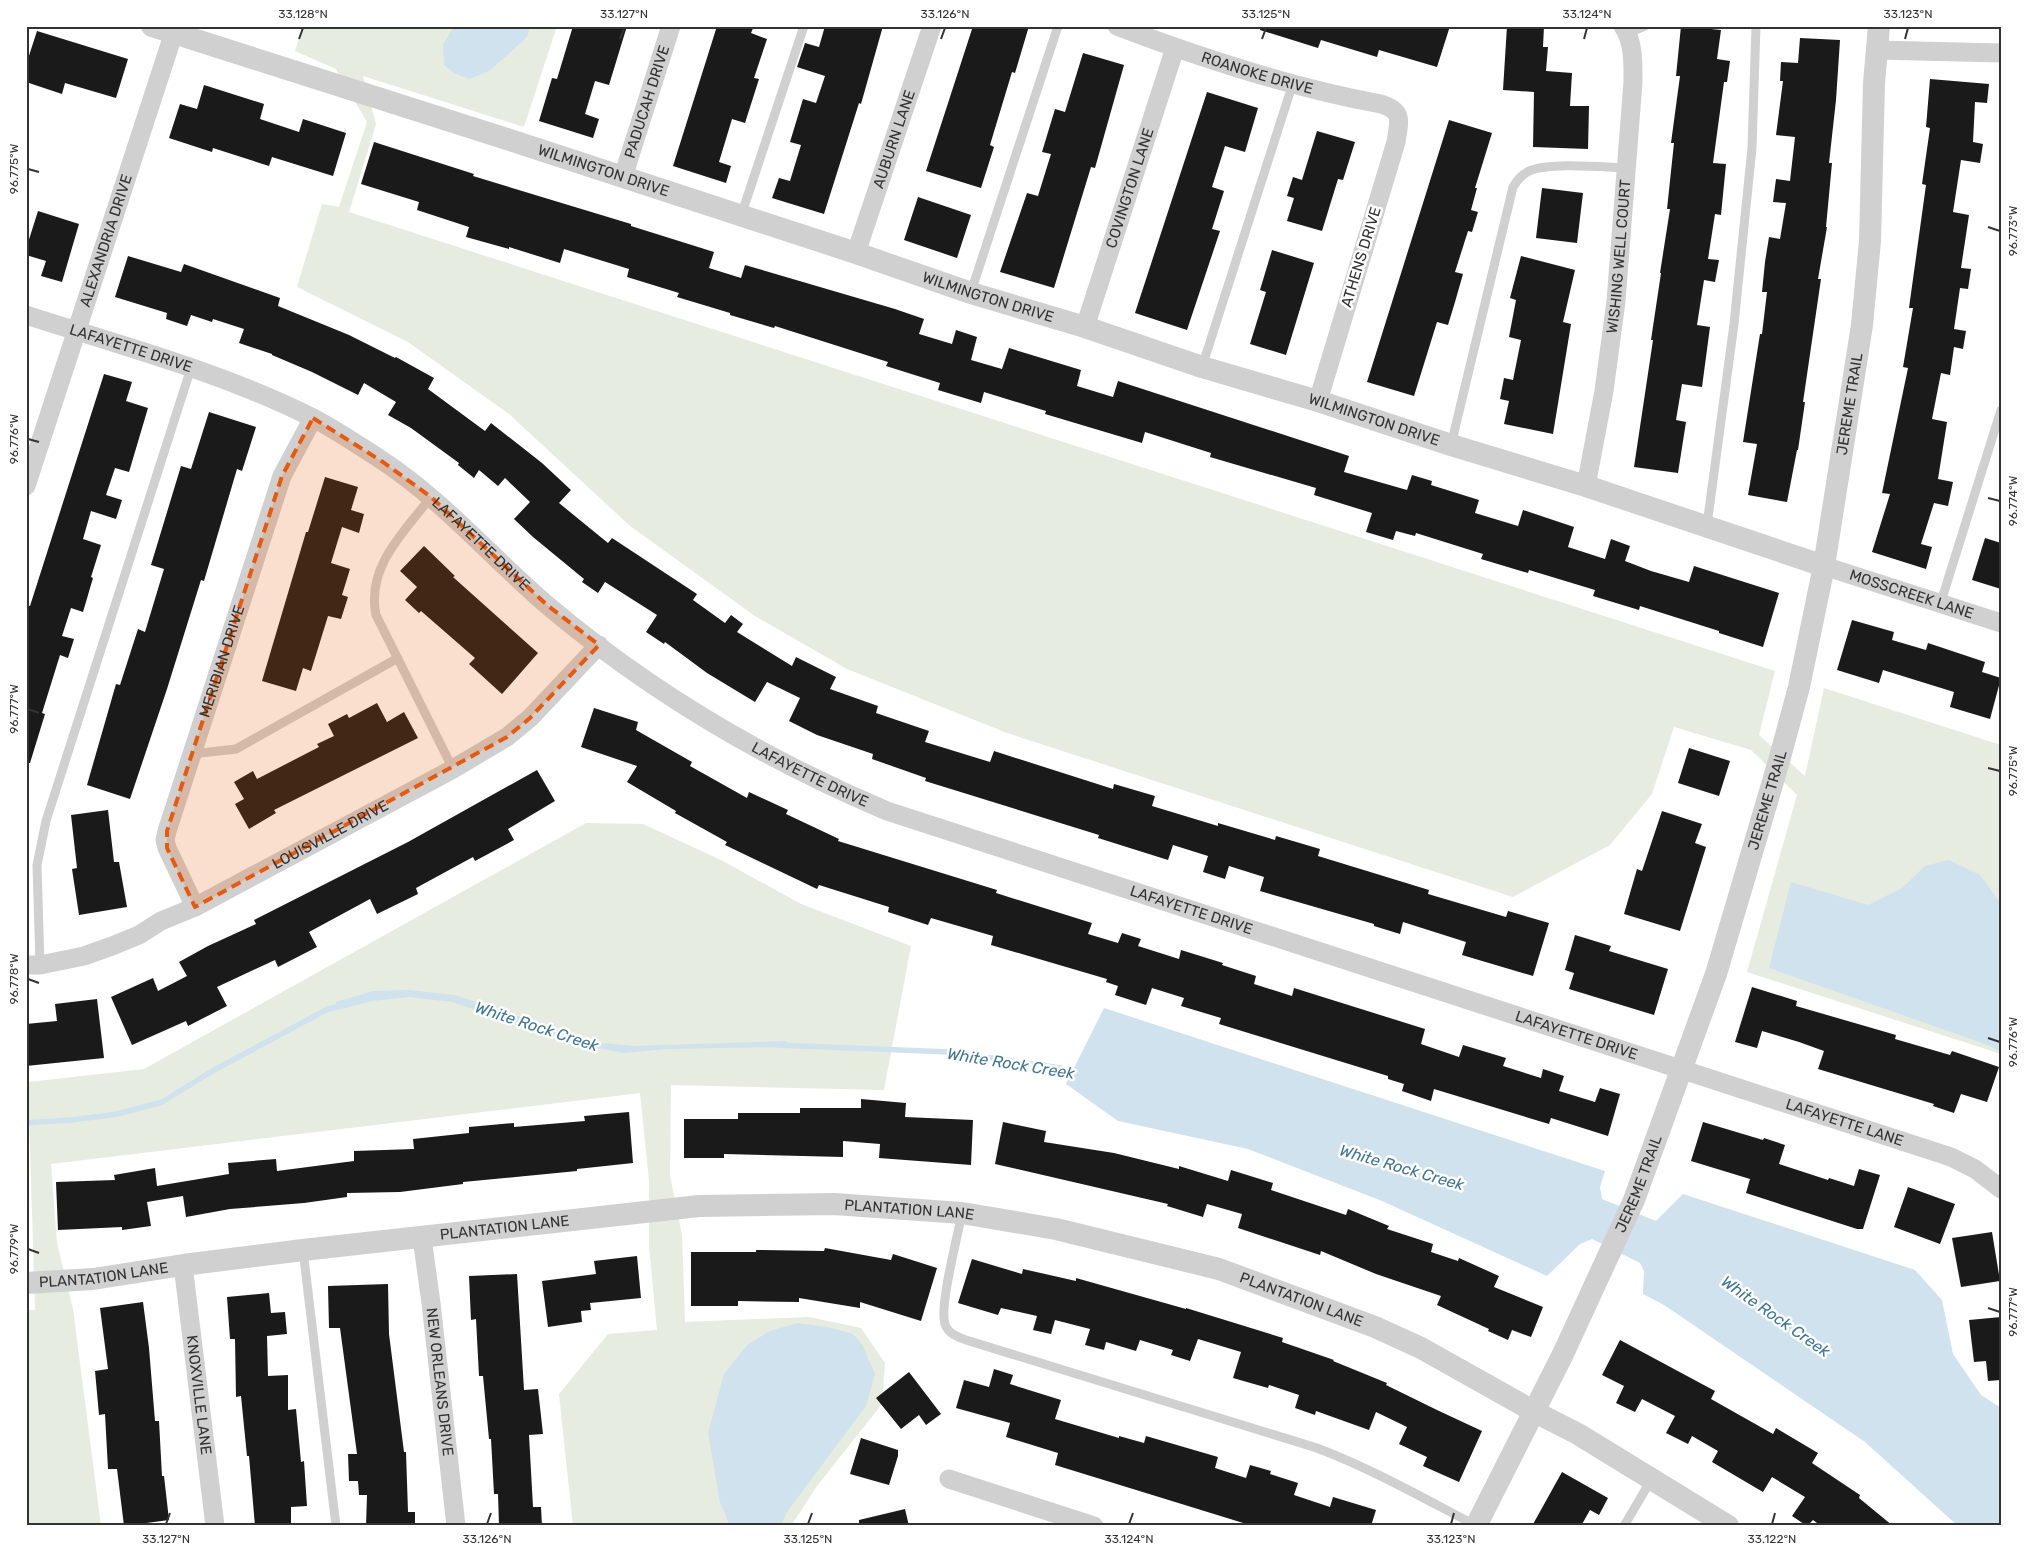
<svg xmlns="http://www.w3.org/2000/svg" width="2027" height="1552" font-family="Rubik,sans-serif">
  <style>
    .green { fill: #e6ecdf }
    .water { fill: #cfe2ee }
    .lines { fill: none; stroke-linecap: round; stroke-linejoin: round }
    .stream { stroke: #cfe2ee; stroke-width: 5.5 }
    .building { fill: #1a1a1a }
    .service { stroke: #d0d0d0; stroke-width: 9 }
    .minor { stroke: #d0d0d0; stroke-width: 19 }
    .tertiary { stroke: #d0d0d0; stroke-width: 22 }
    .marked { fill: #e8590c; fill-opacity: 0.2; stroke: #e8590c; stroke-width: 4; stroke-dasharray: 10 6; stroke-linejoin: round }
    .ticks { fill: none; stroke: #333; stroke-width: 2 }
    .labels { text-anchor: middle; stroke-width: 5; stroke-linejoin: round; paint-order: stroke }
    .street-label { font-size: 15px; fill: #333; stroke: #fff }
    .water-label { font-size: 16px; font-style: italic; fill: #3f7597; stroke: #fff }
    .neatline { fill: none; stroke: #333; stroke-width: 2 }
    .ticks-label { font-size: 12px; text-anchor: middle; fill: #333 }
  </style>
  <rect width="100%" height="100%" fill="#fff"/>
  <path class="green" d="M303 26H557L524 127 363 76 376 124 349 212 1775 671 1759 735 1805 776 1824 688 2001 745V1054L1747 972 1797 795 1751 750 1674 727 1652 794 1610 845 1513 897 1007 733 847 669 755 616 630 526 509 414 408 342 297 287 322 204 339 207 367 122 336 69 295 51Z
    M586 823 643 824 721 860 801 904 911 946 884 1090 671 1085 670 1176 682 1235 685 1322 809 1317 861 1328 885 1363 882 1404 817 1486 791 1526H573L559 1394 608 1334 657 1330 649 1246V1181L640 1093 51 1164 57 1243 73 1309 101 1526H26V1310H35L28 1082 144 1069Z"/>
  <path class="water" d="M454 26H530L527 37 505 57 489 71 469 79 454 73 444 65 443 45Z
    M1949 860 1980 875 2001 904V1052L1985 1044 1769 968 1791 882 1868 905 1902 888 1925 866Z
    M408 990 455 995 596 1042 633 1046 786 1041V1047L667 1049 624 1053 580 1045 452 1002 409 997 372 1001 338 1010 336 1002 373 991Z
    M1104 1008 1605 1171 1600 1187 1602 1199 1656 1221 1683 1194 1915 1270 1942 1300 1953 1354 1981 1395 2001 1408V1526H1958L1865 1442 1664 1305 1643 1294 1644 1271 1640 1263 1592 1239 1580 1244 1547 1276 1382 1201 1248 1149 1118 1121 1066 1084Z
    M798 1323 831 1328 853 1334 863 1346 875 1374 866 1406 787 1512 781 1526H730L720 1502 708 1433 724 1374 747 1345 770 1331Z"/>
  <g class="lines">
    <path class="stream" d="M778 1045 949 1052 1061 1068 1079 1074
      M26 1123 71 1120 118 1114 162 1102 214 1070 328 1009 345 1005"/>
  </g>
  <path class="building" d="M573 26H627L609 85 595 81 585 114 599 119 593 138 539 121 552 78 557 79Z
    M717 26H754L751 33 767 39 754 78 759 79 745 123 732 119 719 162 731 166 726 183 673 166Z
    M825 26H883L861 104 859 103 824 214 772 198 779 178 790 181 801 145 790 142 803 99 816 103 825 76 797 67 805 43 819 47Z
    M973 26H1029L1015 73 1012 72 990 145 994 147 981 188 926 171Z
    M1261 26H1450L1437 67 1379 50 1377 57 1321 40 1318 48 1260 30Z
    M1507 26H1544L1543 47H1548L1546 71 1572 73 1570 106H1589L1588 149 1533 147 1534 92 1503 90Z
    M1681 26 1721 30 1717 59 1730 61 1727 82H1724L1713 163 1726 164 1721 215 1715 214 1708 259 1719 260 1715 282 1704 280 1697 325 1710 327 1702 387 1682 384 1676 420 1686 422 1678 473 1634 467 1653 340H1651L1661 273H1660L1670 209H1667L1674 143H1671L1680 76H1676Z
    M37 31 128 59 116 98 65 83 62 94 26 82V65Z
    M1800 38 1840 40 1836 100 1829 163H1832L1826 227H1827L1818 279H1821L1803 402H1805L1798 450H1797L1787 502 1748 495 1757 444 1743 442 1760 334H1762L1767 292H1762L1765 262 1769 237 1780 239 1786 203 1773 202 1776 179 1790 181 1795 137 1776 135 1783 81H1780L1781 62 1798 63Z
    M1083 53 1124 65 1095 168 1091 167 1054 288 1000 272 1027 193 1038 196 1051 154 1042 152 1055 109 1065 112Z
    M1930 79 1989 84 1987 103 1975 102 1973 142 1983 144 1980 163 1961 160 1953 212 1969 215 1961 268 1971 269 1968 289 1960 288 1954 329 1966 331 1963 349 1954 347 1950 375 1941 373 1932 419 1947 422 1938 479 1953 482 1948 506 1934 503 1921 544 1932 547 1926 569 1872 552 1890 494 1882 493 1908 368 1903 367 1913 308H1909L1926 185 1922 184 1930 128 1926 127Z
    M204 85 264 104 260 119 299 132 303 119 346 133 333 176 272 157 269 166 213 148 212 152 169 138 180 104 197 109Z
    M1207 92 1258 108 1245 152 1225 146 1212 187 1224 191 1212 229 1220 231 1187 330 1135 313Z
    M1449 120 1492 133 1475 188H1477L1471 210 1478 212 1472 232 1468 231 1455 272 1463 274 1455 302 1448 325 1437 322 1414 396 1367 382Z
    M1317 131 1355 142 1343 180 1338 179 1322 231 1287 221 1294 198 1287 196 1293 177 1302 180Z
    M374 142 474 174 473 176 631 224V226L714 252 709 268 741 278 745 265 895 309 924 319 919 334 952 344 956 330 977 337 971 360 1002 369 1009 348 1081 370 1077 386 1113 397 1118 381 1349 456 1344 472 1407 490 1412 475 1432 481 1431 485 1479 500 1475 513 1518 526 1523 510 1574 527 1568 547 1605 559 1611 539 1630 546 1625 561 1651 571 1689 582 1694 566 1779 593 1763 647 1719 633V631L1640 606 1639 610 1593 596 1595 590 1529 570 1528 573 1481 559 1483 554 1416 533 1415 536 1396 531 1393 540 1366 532 1372 513 1314 495 1316 488 1210 457 1211 453 1145 432 1142 443 1045 414 1046 411 984 392 981 403 938 390 940 383 886 366 888 362 775 326 774 328 730 315V313L677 297 679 293 627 277 629 269 564 249 560 263 509 247V249L466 237 469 227 417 210 419 202 361 184Z
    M1542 188 1583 193 1577 243 1536 238Z
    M918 197 971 215 957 258 904 240Z
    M38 211 79 224 62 282 41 276 46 261 26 255V249Z
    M1272 250 1314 263 1286 355 1250 344 1266 292 1260 290Z
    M128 256 181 272 184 264 280 298 278 306 349 335 395 358 396 357 434 378 428 389 485 431 491 423 542 463 571 490 559 503 608 543 612 538 697 594 693 600 725 623 731 615 743 624 737 632 792 666 796 657 836 677 830 689 878 706 876 713 929 731 925 742 990 762 994 751 1113 789 1114 784 1155 796 1152 806 1218 826V823L1275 840 1276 836 1320 849 1318 856 1429 890 1428 894 1506 917 1508 911 1549 923 1533 976 1462 955 1466 942 1403 922 1400 934 1374 926V924L1260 891 1264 877 1229 866 1225 879 1203 872 1208 856 1173 845 1168 860 1098 838 1099 835 925 781 926 778 872 759 873 754 817 735 789 721 800 698 767 682 755 702 707 673 665 642 664 644 646 632 657 615 605 582 598 593 582 582 584 579 533 537 514 519 530 502 505 478 498 486 479 470 474 478 458 465 459 463 411 428 388 415 396 402 364 383 358 395 312 372 272 355V354L239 343 244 329 213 319 212 322 191 315 187 326 166 319 167 313 115 297Z
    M1521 256 1575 270 1563 322 1571 324 1553 434 1504 424 1509 401 1500 399 1504 378 1513 380 1521 340 1509 337 1516 300 1510 298Z
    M104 374 132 382 126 401 148 408 129 472 115 468 106 495 122 500 116 519 91 511 83 539 101 545 91 577 93 578 83 612 71 608 62 636 74 639 68 658 60 655 42 713 45 714 30 763H26V605L30 606Z
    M209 412 256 427 242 471 237 469 204 581 201 580 167 689 130 799 87 785 116 684 120 685 138 629 145 632 164 569 151 565 181 466 191 469Z
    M325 477 358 487 351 510 364 514 359 533 342 527 331 563 350 569 342 595 348 597 341 619 328 616 311 671 303 668 296 691 262 681 306 532H308Z
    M1985 538 2001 543V589L1972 580Z
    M424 546 455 576 453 577 538 653 502 694 469 664 475 658 421 611 419 613 405 600 417 587 400 571Z
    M1852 620 1894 632 1892 640 1926 650 1928 643 1985 662 1982 672 2001 678 1990 719 1950 707 1954 692 1883 670 1879 683 1837 670Z
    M377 703 387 722 404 712 418 738 274 810 276 813 249 829 235 804 244 799 234 782 253 771 257 779 319 747 317 744 334 736 328 724 347 714 349 718Z
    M594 708 638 722 636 730 692 762 690 766 747 798 749 792 788 810 786 814 839 839 838 841 997 890 996 893 1092 923 1088 934 1118 943 1122 933 1141 939 1138 946 1179 959 1181 950 1223 963 1222 965 1256 976 1254 984 1292 996 1294 988 1425 1029 1421 1044 1459 1057 1463 1045 1506 1058 1503 1066 1541 1078 1543 1069 1564 1076 1559 1091 1595 1102 1600 1088 1620 1094 1608 1136 1551 1118 1549 1124 1434 1089 1431 1101 1402 1091 1404 1084 1388 1079V1076L1219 1024 1221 1018 1181 1006 1184 998 1152 988 1146 1005 1115 995 1118 986 1106 982 1107 979 991 945 993 936 931 918 928 925 888 912 889 907 819 885 817 889 725 845 727 842 675 813 676 811 627 782 637 766 581 747Z
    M1689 748 1730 761 1719 796 1678 783Z
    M537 770 555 801 508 829 514 840 475 861 473 857 416 888 418 894 377 914 370 899 309 932 317 947 278 967 275 960 217 987 227 1006 188 1026 186 1021 132 1045 111 997 153 978 158 991 187 976 179 962 208 946 256 924 254 920 408 842Z
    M108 810 114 862H119L127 907 79 915 72 869 77 868 71 815Z
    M1662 811 1702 824 1695 843 1706 847 1680 931 1624 914 1637 869 1642 871Z
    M1575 935 1611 946 1609 951 1668 969 1654 1015 1569 989 1574 973 1565 970Z
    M1752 987 1797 1001 1796 1006 1896 1035 1895 1039 1950 1055 1952 1051 1999 1067 1987 1102 1961 1094 1954 1113 1933 1106 1934 1104 1818 1069 1824 1051 1799 1042 1762 1031 1757 1048 1735 1042Z
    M97 999 104 1058 26 1066V1024L57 1021 55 1004Z
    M861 1099 906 1103 905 1117 973 1120 971 1165 879 1158 880 1144 843 1141V1157L724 1154V1158H684V1119H738V1113H800V1108H861Z
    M629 1112 633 1163 577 1169V1171L463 1182V1184L400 1192 347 1193V1197L304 1203 230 1209 186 1217 183 1196 147 1202 151 1226 122 1230V1227L58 1230 56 1182 115 1180 114 1175 155 1168 157 1186 229 1174 228 1163 276 1159 277 1171 354 1161V1151L414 1149 413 1139 469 1133V1127L514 1123V1127L585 1121 584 1116Z
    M1003 1122 1046 1131 1044 1142 1114 1153 1179 1169V1166L1228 1181 1231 1170 1273 1183 1271 1190 1346 1215 1348 1209 1389 1226 1387 1229 1433 1244 1431 1252 1458 1261 1459 1258 1499 1276 1494 1287 1543 1307 1531 1337 1512 1330 1508 1340 1488 1331 1489 1329 1437 1305 1441 1296 1376 1274 1321 1251 1320 1255 1238 1228 1242 1214 1207 1204 1203 1217 1167 1206 1168 1204 995 1164Z
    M1703 1122 1763 1140 1764 1138 1785 1145 1779 1164 1828 1180 1829 1178 1854 1186 1859 1169 1880 1175 1863 1229H1857L1746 1193 1750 1179 1691 1161Z
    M1908 1187 1955 1204 1940 1244 1894 1227Z
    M1992 1232 2000 1281 1961 1287 1952 1238Z
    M825 1248 891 1260 893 1254 937 1268 921 1321 860 1302V1308L799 1298V1302L738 1301V1306H691V1252H756V1250L824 1251Z
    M637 1256 641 1298 590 1303 591 1310 581 1311 582 1322 548 1327 542 1281 596 1274 594 1261Z
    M972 1259 1022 1274 1023 1269 1076 1281V1278L1186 1309V1308L1283 1338 1282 1342 1334 1360 1333 1361 1387 1383 1386 1385 1437 1410 1482 1431 1459 1482 1423 1466 1427 1457 1399 1444 1407 1427 1376 1412 1369 1430 1316 1411 1315 1415 1295 1408 1299 1395 1269 1385 1268 1388 1233 1378 1241 1352 1198 1339 1190 1361 1171 1355 1173 1350 1140 1340 1136 1351 1106 1342 1104 1350 1085 1345 1090 1329 1055 1320 1051 1334 1033 1330 1037 1316 1001 1308 998 1315 958 1303Z
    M517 1274 524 1390 538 1389 543 1434 529 1435 533 1507H541L542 1526H499L498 1494H494L491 1439H489L483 1376H479L476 1319 471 1320 469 1276Z
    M388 1284 389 1334 404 1452H406L408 1512H415V1526H366L367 1495H359L358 1481H349L348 1454H357L340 1328H329L328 1286Z
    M269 1293 271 1313 285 1312 287 1334 267 1336 268 1376 288 1375V1410L296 1409 301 1462 304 1461 307 1506 291 1507V1526H255L249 1456H247L241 1396 236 1397 235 1339H230L227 1297Z
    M143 1302 149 1348 155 1421H159L162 1476H164L169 1520 124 1526 117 1469H108L105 1414 99 1415 95 1371 108 1369 100 1308Z
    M2001 1317V1380L1988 1381 1986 1361 1974 1362 1969 1320Z
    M1620 1340 1715 1391 1711 1399 1773 1434 1776 1428 1818 1453 1812 1463 1860 1495 1859 1498 1893 1526H1821L1813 1520 1807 1526 1792 1516 1805 1497 1772 1477 1763 1492 1712 1462 1718 1451 1692 1436 1688 1444 1666 1433 1675 1416 1642 1399 1635 1412 1616 1403 1624 1386 1602 1375Z
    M994 1369 1013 1375 1010 1384 1061 1400 1055 1419 1119 1438V1436L1144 1443 1146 1436 1218 1457 1215 1468 1246 1478 1250 1465 1271 1471 1270 1474 1298 1483 1294 1495 1330 1507 1333 1497 1376 1510 1371 1526H1253L1055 1465 1058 1453 1006 1437 1010 1423 956 1408 964 1380 989 1387Z
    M909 1372 941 1414 926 1425 919 1415 901 1429 876 1398Z
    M861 1438 898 1450V1456L889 1485 850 1474Z
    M1562 1472 1608 1498 1599 1515 1590 1510 1581 1526H1532Z
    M905 1509 909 1526H859V1520Z"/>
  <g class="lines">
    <path class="service" d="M1628 33 1645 26
      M741 216 804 26
      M971 292 1058 26
      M1202 367 1293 83
      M1451 445 1513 187C1517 180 1521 175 1529 171 1550 162 1602 167 1626 168
      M431 497C404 532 366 567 376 615L453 769
      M1707 525 1734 324 1752 148 1756 26
      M1940 605 2001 410
      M192 754 236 749 398 658
      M40 965 37 865 46 821 191 368
      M962 1213C958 1235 939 1306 945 1324 948 1334 958 1337 966 1340L1317 1448C1372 1469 1423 1498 1475 1525
      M303 1250 336 1526
      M1624 1526 1651 1480"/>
    <g class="minor">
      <path id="s1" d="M1117 26C1201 58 1293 88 1381 104 1404 111 1399 121 1396 142L1318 401"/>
      <path d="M1876 50 2001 53"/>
      <path id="s2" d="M623 177 671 26"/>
      <path id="s3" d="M856 253 932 26"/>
      <path id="s4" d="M26 315C122 346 221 372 311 417 335 429 358 445 380 459 443 500 491 557 547 605 650 692 764 759 887 811L1951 1157 1975 1169 2001 1189"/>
      <path id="s5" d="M1085 327 1175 48"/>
      <path id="s6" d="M26 486 176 26"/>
      <path id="s7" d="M1586 486 1604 391 1616 301 1633 82C1633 64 1634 42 1623 26"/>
      <path id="s8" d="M1824 566 2001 623"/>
      <path id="s9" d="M195 907 167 848 165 840 167 831 282 476 313 418"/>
      <path id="s10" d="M26 965H40L84 956 112 946 139 935 161 921 195 907 453 769 507 737 530 718 599 645"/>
      <path id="s11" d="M422 1238 431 1303 456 1526"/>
      <path id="s12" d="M183 1265 215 1526"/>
      <path d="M949 1479 1094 1526"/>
    </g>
    <g class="tertiary">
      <path id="s13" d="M152 26 510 140 856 253 971 293 1085 327 1202 367 1318 401 1451 445 1586 486 1824 566"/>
      <path id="s14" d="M26 1283 93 1279 183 1265 303 1250 699 1206 834 1204 962 1213 1056 1229 1219 1269 1375 1327 1421 1348 1535 1412 1578 1434 1728 1526"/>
      <path id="s15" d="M1476 1526 1563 1354 1634 1200 1716 974 1779 761 1799 687 1824 566 1862 325 1870 241 1874 83 1879 26"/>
    </g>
  </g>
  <path class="marked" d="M313 418 383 462 431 497 547 605 599 645 530 718 507 737 195 907 167 848V831L282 476Z"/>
  <path class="ticks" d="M299 39 303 28M620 39 624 28M941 39 945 28M1262 39 1266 28M1584 39 1587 28M1905 39 1908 28M28 169 39 172M1988 227 2000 231M28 439 39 442M1988 498 2000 501M28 709 39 713M1988 768 2000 771M28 979 39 983M1988 1038 2000 1042M28 1249 39 1253M1988 1308 2000 1312M166 1524 170 1513M487 1524 491 1513M808 1524 812 1513M1129 1524 1133 1513M1451 1524 1454 1513M1772 1524 1775 1513"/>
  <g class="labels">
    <g class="street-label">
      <text dy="5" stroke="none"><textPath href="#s1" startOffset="148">ROANOKE DRIVE</textPath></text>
      <text dy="5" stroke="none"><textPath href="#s2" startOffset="79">PADUCAH DRIVE</textPath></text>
      <text dy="5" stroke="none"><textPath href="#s3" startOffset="120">AUBURN LANE</textPath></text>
      <text dy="5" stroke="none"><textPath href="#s13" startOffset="474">WILMINGTON DRIVE</textPath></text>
      <text dy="5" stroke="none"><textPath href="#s5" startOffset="146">COVINGTON LANE</textPath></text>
      <text dy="5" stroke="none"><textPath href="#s6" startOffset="258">ALEXANDRIA DRIVE</textPath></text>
      <text dy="5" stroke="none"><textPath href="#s7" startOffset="232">WISHING WELL COURT</textPath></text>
      <text transform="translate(1361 257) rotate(-73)" y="5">ATHENS DRIVE</text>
      <text dy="5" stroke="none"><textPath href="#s13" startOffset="879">WILMINGTON DRIVE</textPath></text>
      <text dy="5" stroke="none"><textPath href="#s4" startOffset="110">LAFAYETTE DRIVE</textPath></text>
      <text dy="5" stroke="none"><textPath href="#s15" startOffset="1189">JEREME TRAIL</textPath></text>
      <text dy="5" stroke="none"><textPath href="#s13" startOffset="1284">WILMINGTON DRIVE</textPath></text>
      <text dy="5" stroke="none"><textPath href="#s4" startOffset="516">LAFAYETTE DRIVE</textPath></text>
      <text dy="5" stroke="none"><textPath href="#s8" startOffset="92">MOSSCREEK LANE</textPath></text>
      <text dy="5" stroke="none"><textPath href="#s9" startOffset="261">MERIDIAN DRIVE</textPath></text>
      <text dy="5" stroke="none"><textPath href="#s4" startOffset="920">LAFAYETTE DRIVE</textPath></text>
      <text dy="5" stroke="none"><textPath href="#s15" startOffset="784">JEREME TRAIL</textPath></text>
      <text dy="5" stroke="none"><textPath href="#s10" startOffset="334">LOUISVILLE DRIVE</textPath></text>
      <text dy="5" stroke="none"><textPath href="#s4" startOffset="1325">LAFAYETTE DRIVE</textPath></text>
      <text dy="5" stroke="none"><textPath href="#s4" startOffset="1730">LAFAYETTE DRIVE</textPath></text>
      <text dy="5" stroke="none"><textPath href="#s4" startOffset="2012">LAFAYETTE LANE</textPath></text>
      <text dy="5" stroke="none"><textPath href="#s15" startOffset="379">JEREME TRAIL</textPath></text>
      <text dy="5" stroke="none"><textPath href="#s14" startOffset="888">PLANTATION LANE</textPath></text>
      <text dy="5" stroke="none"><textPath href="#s14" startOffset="482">PLANTATION LANE</textPath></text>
      <text dy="5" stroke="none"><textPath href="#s14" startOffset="78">PLANTATION LANE</textPath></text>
      <text dy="5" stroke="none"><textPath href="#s14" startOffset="1292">PLANTATION LANE</textPath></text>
      <text dy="5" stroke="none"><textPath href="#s11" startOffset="145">NEW ORLEANS DRIVE</textPath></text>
      <text dy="5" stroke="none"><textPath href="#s12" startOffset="131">KNOXVILLE LANE</textPath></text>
    </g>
    <g class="water-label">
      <text transform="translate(537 1026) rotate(18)" y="6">White Rock Creek</text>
      <text transform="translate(1011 1063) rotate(9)" y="6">White Rock Creek</text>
      <text transform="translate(1402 1167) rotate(16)" y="6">White Rock Creek</text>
      <text transform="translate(1776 1316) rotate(35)" y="6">White Rock Creek</text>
    </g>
  </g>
  <rect width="2027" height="1552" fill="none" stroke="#ffffff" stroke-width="55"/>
  <rect x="28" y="28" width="1972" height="1496" class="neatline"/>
  <g class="ticks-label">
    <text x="303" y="18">33.128°N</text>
    <text x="624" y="18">33.127°N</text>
    <text x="945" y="18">33.126°N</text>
    <text x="1266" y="18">33.125°N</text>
    <text x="1587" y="18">33.124°N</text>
    <text x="1908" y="18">33.123°N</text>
    <text transform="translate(14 169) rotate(-90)" y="4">96.775°W</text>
    <text transform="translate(2013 231) rotate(-90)" y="4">96.773°W</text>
    <text transform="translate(14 439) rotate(-90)" y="4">96.776°W</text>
    <text transform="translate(2013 501) rotate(-90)" y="4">96.774°W</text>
    <text transform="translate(14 709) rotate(-90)" y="4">96.777°W</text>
    <text transform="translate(2013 771) rotate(-90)" y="4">96.775°W</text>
    <text transform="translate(14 979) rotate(-90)" y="4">96.778°W</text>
    <text transform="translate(2013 1042) rotate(-90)" y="4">96.776°W</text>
    <text transform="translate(14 1249) rotate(-90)" y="4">96.779°W</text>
    <text transform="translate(2013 1312) rotate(-90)" y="4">96.777°W</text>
    <text x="166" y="1543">33.127°N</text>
    <text x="487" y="1543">33.126°N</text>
    <text x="808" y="1543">33.125°N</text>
    <text x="1129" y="1543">33.124°N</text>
    <text x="1451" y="1543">33.123°N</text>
    <text x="1772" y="1543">33.122°N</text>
  </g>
</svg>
